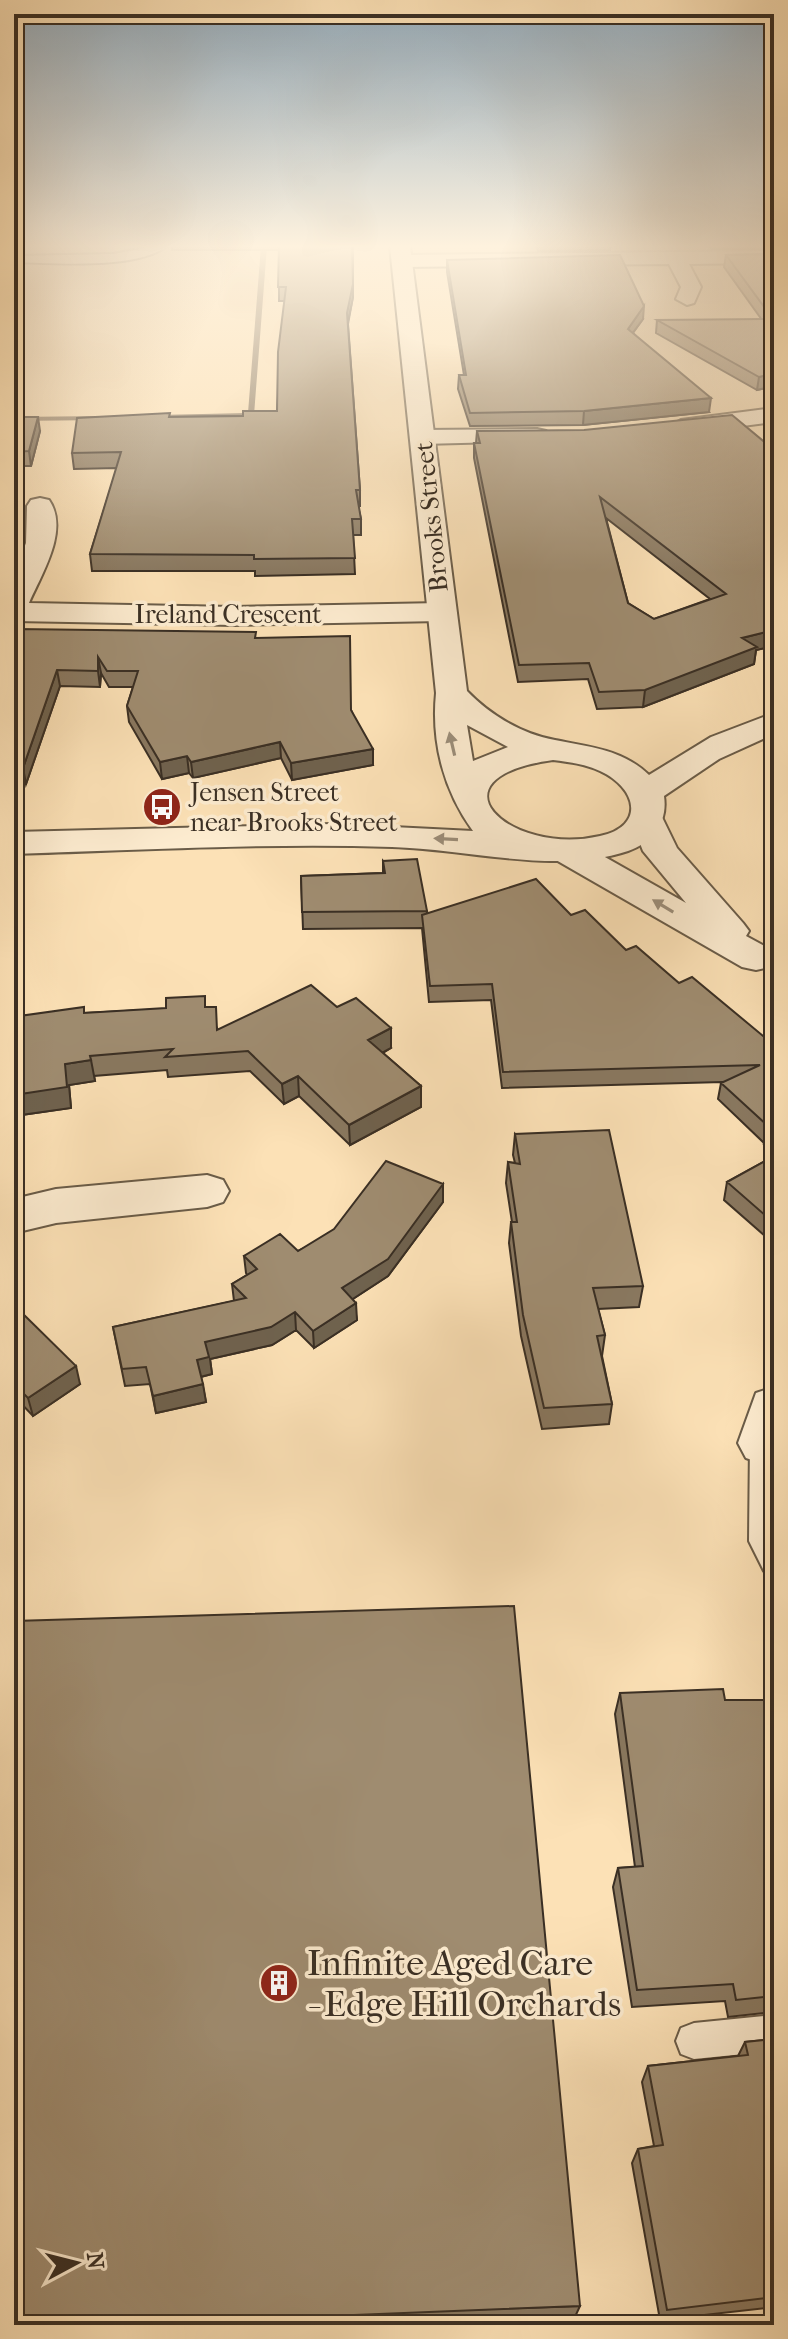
<svg xmlns="http://www.w3.org/2000/svg" width="788" height="2339" font-family="'IM FELL French Canon',serif">
  <style>
    .lines { fill: none; stroke-linecap: round; stroke-linejoin: round }
    .stream { fill: #87755e; fill-rule: evenodd }
    .service-casing { stroke: #6a5c48; stroke-width: 4 }
    .minor-casing { stroke: #6a5c48; stroke-width: 4 }
    .tertiary-casing { stroke: #6a5c48; stroke-width: 4 }
    .service { fill: #fdecd0; fill-rule: evenodd }
    .minor { fill: #fdecd0; fill-rule: evenodd }
    .tertiary { fill: #fdecd0; fill-rule: evenodd }
    .wall { fill: #897860; stroke: #3a2f24; stroke-width: 2; fill-rule: evenodd }
    .shaded-wall { fill: #6f624e; stroke: #3a2f24; stroke-width: 2 }
    .building { fill: #9f8c70; stroke: #3a2f24; stroke-width: 2; fill-rule: evenodd }
    .oneway { fill: #9c8e7a }
    .labels { text-anchor: middle; stroke-width: 7; stroke-linejoin: round; paint-order: stroke }
    .far-street-label { font-size: 26px; fill: #3a2f24; stroke: #fdecd0 }
    .far-poi-label { font-size: 26px; fill: #3a2f24; stroke: #fdecd0; text-anchor: start }
    .near-poi-label { font-size: 36px; fill: #3a2f24; stroke: #fdecd0; text-anchor: start }
  </style>
  <rect width="100%" height="100%" fill="#fce1b6"/>
  <filter id="stains"><feTurbulence type="fractalNoise" baseFrequency=".0025" numOctaves="4"/><feColorMatrix values="0 0 0 0 .2 0 0 0 0 .09 0 0 0 0 .02 0 0 0 .5 -.17"/></filter>
  <radialGradient id="worn" r=".72"><stop offset=".6" stop-color="#630" stop-opacity="0"/><stop offset="1" stop-color="#630" stop-opacity=".3"/></radialGradient>
  <g class="lines">
    <path class="stream" d="M261 246H267L254 415 251 417 155 418V416L157 415 248 413Z
      M14 417 102 416 105 418 102 420 14 421Z"/>
    <defs>
      <path id="service" d="M154 246H167C136 270 53 263 14 262V256L113 254Z
        M764 1431 774 1435V1575L764 1571 749 1541 750 1443 754 1435Z
        M774 2015V2051L694 2059 681 2054 676 2041 681 2028 694 2023Z"/>
      <path id="minor" d="M774 251V263L689 264 701 287 694 303 687 305 676 299 681 287 669 264 402 267 392 261 402 255Z
        M774 408V422L681 434 669 427 681 420Z
        M537 429 546 431 549 436 546 441 422 444 410 437 422 430Z
        M40 498 49 500C70 530 41 575 29 603L234 607 441 603 451 606 456 612 451 618 441 621 234 625 14 621V573L26 543 27 506 31 500Z
        M647 808 659 811 677 848 743 923 749 931 746 936 770 949 774 956 770 967 756 970 742 967 556 860 551 852 556 844 569 841 582 844 686 903 643 851 630 818 635 811Z
        M207 1175 223 1180 229 1191 223 1202 207 1207 56 1223 14 1233V1199L56 1189Z
        M774 1387V1461L764 1464 746 1458 738 1443 756 1393Z"/>
      <path id="tertiary" d="M390 246H410L467 691C490 715 522 734 555 740 589 747 622 749 649 775L711 737 774 713V734L719 759 664 796C668 822 653 842 628 851 557 875 467 849 392 847 266 843 140 850 14 854V832L333 824 473 831C444 791 431 743 436 693ZM467 725 508 747 473 761ZM553 760C569 762 585 764 600 771 637 788 646 826 600 836 511 857 423 778 553 760Z"/>
    </defs>
    <use href="#service" class="service-casing"/>
    <use href="#minor" class="minor-casing"/>
    <use href="#tertiary" class="tertiary-casing"/>
    <use href="#service" class="service"/>
    <use href="#minor" class="minor"/>
    <use href="#tertiary" class="tertiary"/>
  </g>
  <path class="wall" d="M172 246H353V297L348 324 360 490V506H358L361 519V535H353L355 574 255 576V571H92L90 554 117 468 74 469 72 453 170 417 243 416 277 411 285 301H279V250H172Z
    M536 246H611L610 250 538 251Z
    M709 246H774V249H711Z
    M774 254V386L757 390 656 333 657 320H762L724 267 726 255Z
    M447 260 643 319 633 333 709 412 583 425 470 426 458 389 459 375H464L447 272Z
    M14 417 40 431 31 466H14Z
    M477 431 774 450V646L756 650 754 664 643 707 597 709 588 679 518 682 474 458V443H476ZM606 518 710 599 654 619 628 603Z
    M256 638 351 710 373 765 292 780 281 758 193 778 189 773 162 779 129 722 127 706 133 687H109L101 673 100 687 60 686 26 784 14 785V666Z
    M383 861 427 911V913L571 915 774 1045V1138L764 1143 718 1099 721 1083 723 1082 502 1088 491 1000 429 1002 422 928 303 929 301 876 383 873Z
    M14 975 19 995 21 1016 206 1007 218 1030 337 1007 391 1048 383 1053 421 1086V1107L350 1145 299 1096 284 1104 250 1071 168 1077 167 1070 94 1076 95 1081 69 1085 71 1108 14 1116Z
    M515 1134 643 1286 639 1307 598 1309 605 1335 602 1356 612 1404 609 1424 542 1429 521 1336 509 1243 511 1222H512L506 1183 508 1162 515 1163 513 1155Z
    M774 1156V1244L724 1200 727 1182Z
    M443 1184V1202L388 1276 353 1299 357 1320 314 1348 296 1330 272 1345 210 1359 212 1374 201 1377 206 1402 156 1413 150 1384 125 1386 113 1327 234 1301 232 1284 247 1275 246 1273 244 1256 298 1251Z
    M14 1305 80 1384 33 1416 14 1396Z
    M620 1693 725 1700 774 1730V2012L728 2017 725 2001 632 2007 613 1887 618 1868 635 1867 615 1714Z
    M774 2039V2307L660 2320 632 2163 638 2149 654 2146 642 2082 648 2066 738 2056 745 2042Z
    M580 2306 574 2319 424 2325H14Z"/>
  <path class="shaded-wall" d="M353 246V297L347 326V313Z
    M644 306 643 319 626 342 628 329Z
    M774 373V386L757 390 759 377Z
    M711 398 709 412 583 425 584 411Z
    M38 417 40 431 31 466 29 451Z
    M774 630V646L756 650 754 664 643 707 645 690 742 638Z
    M98 657 101 673 100 687 98 671Z
    M57 670 60 686 26 784 23 768Z
    M280 742 281 758 193 778 191 762Z
    M373 749V765L292 780 291 763Z
    M187 756 189 773 162 779 160 762Z
    M15 975 19 995 23 1036 19 1016Z
    M391 1028V1048L369 1060 368 1040Z
    M91 1060 95 1081 69 1085 71 1108 14 1116V1095L65 1064Z
    M298 1076 299 1096 284 1104 282 1084Z
    M421 1086V1107L350 1145 349 1125Z
    M774 1124V1138L764 1143 768 1126Z
    M443 1184V1202L388 1276 342 1306V1288Z
    M356 1303 357 1320 314 1348 313 1331Z
    M295 1312 296 1330 272 1345 210 1359 212 1374 200 1377 197 1360 205 1342Z
    M76 1366 80 1384 33 1416 28 1398Z
    M203 1384 206 1402 156 1413 153 1396Z"/>
  <path class="building" d="M279 246H352L353 284 347 313 360 490H356L361 519H352L355 558 254 559V555L90 554 121 452 72 453 77 418 170 413 169 417 243 416V411H277L278 352 286 287H278Z
    M774 254V373L759 377 657 320 773 319 726 255Z
    M620 255 644 306 628 329 711 398 584 411 470 413 459 375H466L447 260Z
    M732 415 774 450V630L742 638 757 647 645 690 599 692 589 663 519 665 474 443H480L477 431 584 430ZM600 497 726 594 654 619 628 603Z
    M14 417H38L29 451 14 452Z
    M16 629 256 632 255 638 350 636 351 710 373 749 291 763 280 742 191 762 187 756 160 762 127 706 138 671H107L98 657V671L57 670 23 768H14V666L20 664Z
    M417 859 427 911 302 912 301 876 385 873 383 861Z
    M536 879 571 915 585 910 626 950 636 946 679 983 692 977 774 1045V1124L768 1126 721 1083 760 1065 503 1072 492 984 430 986 422 915Z
    M14 975 19 1016 84 1007V1013L166 1008V998L205 996V1007H216L217 1030 311 985 337 1007 356 998 391 1028 368 1040 421 1086 349 1125 298 1076 282 1084 248 1051 165 1057 173 1049 90 1056 91 1060 65 1064 67 1087 14 1095Z
    M609 1130 643 1286 593 1288 605 1335 597 1336 612 1404 544 1408 523 1315 511 1222H517L508 1162 520 1164 515 1134Z
    M774 1156V1223L727 1182Z
    M386 1161 443 1184 388 1259 342 1288 356 1303 313 1331 295 1312 271 1327 205 1342 209 1357 197 1360 203 1384 153 1396 146 1367 122 1369 113 1327 246 1298 232 1284 257 1269 244 1256 280 1234 298 1251 334 1229Z
    M14 1305 76 1366 28 1398 14 1384Z
    M514 1606 580 2306 204 2321 203 2325H157V2322L82 2325H14V1621Z
    M723 1689 725 1700H768L774 1730V1996L736 2000 733 1984 637 1990 618 1868 643 1866 620 1693Z
    M774 2039V2297L667 2310 638 2149 663 2145 648 2066 748 2055 745 2042Z"/>
  <defs><path id="oneway-solid" d="M-6-.8H1V-3.2L6.5 0L1 3.2V.8H-6Z" transform="scale(2)"/></defs>
  <g class="oneway">
    <use href="#oneway-solid" transform="translate(452 744) rotate(-103)"/>
    <use href="#oneway-solid" transform="translate(446 839) rotate(-177)"/>
    <use href="#oneway-solid" transform="translate(663 906) rotate(-149)"/>
  </g>
  <linearGradient id="sky" x2="0" y2="1"><stop stop-color="#95aec0"/><stop offset="0.43" stop-color="#fef2de"/><stop offset="1" stop-color="#fef2de" stop-opacity="0"/></linearGradient>
  <rect width="788" height="573" fill="url(#sky)"/>
  <defs>
    <symbol id="bus-disc" viewBox="-11 -11 22 22"><circle r="9.5" fill="#8f2418" stroke="#fdecd0"/><path d="M-5-6H5V4H4V6H2V4H-2V6H-4V4H-5ZM-3.5-4V0h7V-4ZM-3.5 1.2v1.5H-2V1.2ZM2 1.2v1.5H3.5V1.2Z" fill="#fff"/></symbol>
    <symbol id="building-disc" viewBox="-11 -11 22 22"><circle r="9.5" fill="#8f2418" stroke="#fdecd0"/><path d="M-4-6H4V6H1V3H-1V6H-4ZM-2.5-4.3h1.7v1.8h-1.7ZM.8-4.3h1.7v1.8H.8ZM-2.5-1h1.7V.8h-1.7ZM.8-1h1.7V.8H.8Z" fill="#fff"/></symbol>
  </defs>
  <g fill-rule="evenodd">
    <use href="#bus-disc" x="140" y="785" width="44" height="44"/>
    <use href="#building-disc" x="257" y="1961" width="44" height="44"/>
  </g>
  <g class="labels">
    <g class="far-street-label">
      <text transform="translate(431 517) rotate(-96)" y="9">Brooks Street</text>
      <text x="228" y="623">Ireland Crescent</text>
    </g>
    <g class="far-poi-label">
      <text x="190" y="801">Jensen Street<tspan x="190" dy="30">near Brooks Street</tspan></text>
    </g>
    <g class="near-poi-label">
      <text x="307" y="1975">Infinite Aged Care<tspan x="307" dy="41">- Edge Hill Orchards</tspan></text>
    </g>
  </g>
  <rect width="788" height="2339" fill="none" stroke="#fce1b6" stroke-width="48"/>
  <rect x="16" y="16" width="756" height="2307" fill="none" stroke="#3a2f24" stroke-width="4"/>
  <rect x="24" y="24" width="740" height="2291" fill="none" stroke="#3a2f24" stroke-width="2"/>
  <g transform="translate(76 2263) rotate(83)" stroke="#fdecd0" stroke-width="6" paint-order="stroke">
  <path d="M0-6L14 30L0 20L-14 30Z" fill="#3a2f24"/>
  <text y="-12" font-size="22" font-weight="bold" text-anchor="middle" fill="#3a2f24">N</text>
  </g>
  <rect width="100%" height="100%" filter="url(#stains)"/>
  <rect width="100%" height="100%" fill="url(#worn)"/>
</svg>
